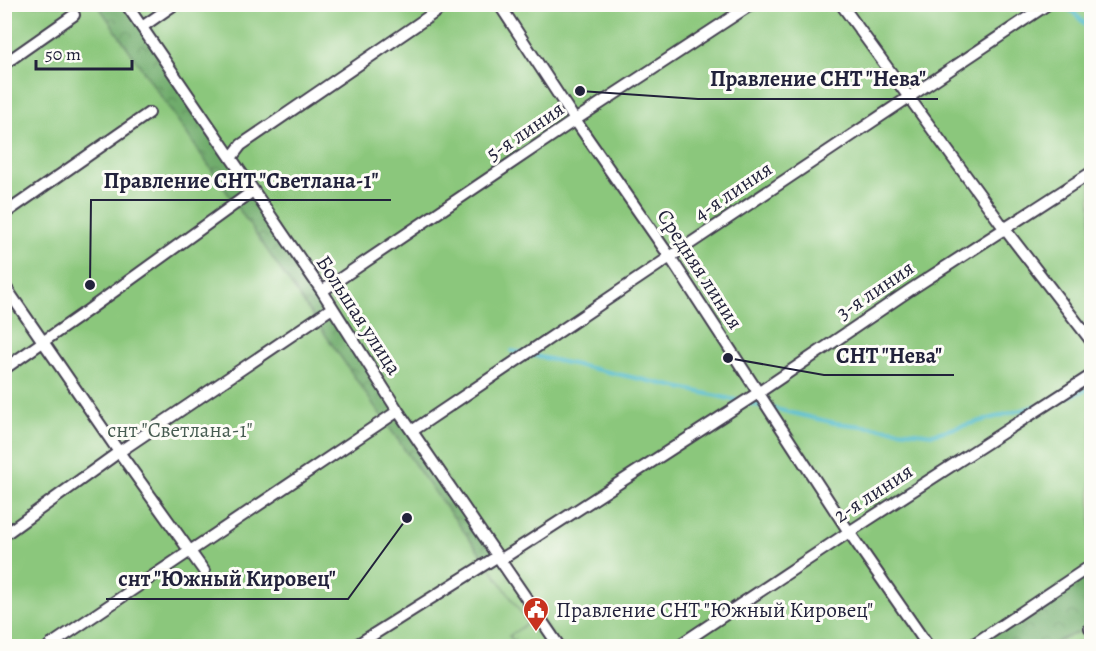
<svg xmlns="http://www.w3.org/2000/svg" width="1096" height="651" font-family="Alegreya,serif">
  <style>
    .grass { fill: url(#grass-tufts); stroke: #56745c; stroke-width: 1.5 }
    .forest { fill: url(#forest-crowns); stroke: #496754; stroke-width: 1.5 }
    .green { fill: #8bc77c; stroke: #56745c; stroke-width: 1.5 }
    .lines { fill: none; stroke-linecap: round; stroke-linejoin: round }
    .stream { stroke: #51bbcd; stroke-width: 4 }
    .street-casing { stroke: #423e50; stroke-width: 14 }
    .street { stroke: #fff; stroke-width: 10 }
    .labels { text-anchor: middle; stroke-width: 6; stroke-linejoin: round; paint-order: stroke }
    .street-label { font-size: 21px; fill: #22223b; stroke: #fdfcf7 }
    .park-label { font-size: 21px; fill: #475c52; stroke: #fdfcf7 }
    .poi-label { font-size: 21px; fill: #22223b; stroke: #fdfcf7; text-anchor: start }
    .leader { fill: none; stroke: #22223b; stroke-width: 2 }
    .callout-dot { fill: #22223b; stroke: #fdfcf7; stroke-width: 2 }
    .callout-label { font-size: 22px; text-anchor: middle; font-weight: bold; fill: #22223b; stroke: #fdfcf7; stroke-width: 6; stroke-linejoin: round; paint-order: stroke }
  </style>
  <defs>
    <pattern id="grass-tufts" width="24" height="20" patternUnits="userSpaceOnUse" patternTransform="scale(1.5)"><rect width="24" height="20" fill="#8bc77c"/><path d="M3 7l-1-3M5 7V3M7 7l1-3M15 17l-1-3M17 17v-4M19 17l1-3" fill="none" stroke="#71a167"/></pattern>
    <pattern id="forest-crowns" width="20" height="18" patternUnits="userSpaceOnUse" patternTransform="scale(1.5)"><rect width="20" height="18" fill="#70ac6c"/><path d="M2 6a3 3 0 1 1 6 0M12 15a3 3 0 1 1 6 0" fill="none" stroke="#5c8c5a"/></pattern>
  </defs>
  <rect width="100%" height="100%" fill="#fdfcf7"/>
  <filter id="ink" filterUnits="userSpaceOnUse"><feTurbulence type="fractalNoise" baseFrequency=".0167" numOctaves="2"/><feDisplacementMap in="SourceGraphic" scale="12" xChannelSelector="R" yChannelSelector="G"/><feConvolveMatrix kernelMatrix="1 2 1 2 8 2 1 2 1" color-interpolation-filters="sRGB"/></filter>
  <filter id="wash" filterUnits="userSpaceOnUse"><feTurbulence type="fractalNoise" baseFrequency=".008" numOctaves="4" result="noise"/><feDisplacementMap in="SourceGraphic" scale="24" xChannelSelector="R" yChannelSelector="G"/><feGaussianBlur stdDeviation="1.35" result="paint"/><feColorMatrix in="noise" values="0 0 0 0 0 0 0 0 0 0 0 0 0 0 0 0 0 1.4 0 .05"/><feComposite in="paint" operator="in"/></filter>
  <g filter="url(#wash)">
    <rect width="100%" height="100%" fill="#f4e0c4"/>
    <path class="grass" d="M496 554 559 646H517L509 636 486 561Z"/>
    <path class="forest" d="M98 5H126L496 554 486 561 422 475Z
      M1091 565V627L1058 641 1051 646H971Z"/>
    <path class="green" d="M4 5H98L422 475 486 561 528 623 509 636 517 646H5Z
      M126 5H1091V565L971 646H559Z
      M1091 627V646H1051L1058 641Z"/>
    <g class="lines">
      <path class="stream" d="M1059 4 1072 11 1092 31
        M512 351 523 353
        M531 355 740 401
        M1066 397 1092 388
        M748 403 764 407
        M771 408 835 423 933 434 1036 406"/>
    </g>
  </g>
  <g filter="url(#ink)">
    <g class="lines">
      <defs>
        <path id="street" d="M126 4 322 291 398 411 559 646
          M499 4 575 120 670 257 849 532 928 646
          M841 4 1004 228 1092 342
          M142 27 175 4
          M4 64 74 15
          M231 158 241 145 447 4
          M4 214 149 113
          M4 285 119 452 204 571
          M322 291 575 120 752 4
          M4 369 87 311 253 191
          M412 431 670 257 1048 4
          M4 535 119 452 332 308
          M500 560 758 393 910 290 1092 172
          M1092 627 1090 628 1092 630
          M49 646 398 411
          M355 646 498 556
          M678 646 849 532 1092 375
          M971 646 1092 565"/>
      </defs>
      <use href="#street" class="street-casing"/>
      <use href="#street" class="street"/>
    </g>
  </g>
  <defs>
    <symbol id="civic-pin" viewBox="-11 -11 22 30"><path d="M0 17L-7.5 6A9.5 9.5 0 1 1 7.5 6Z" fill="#c8321e" stroke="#fdfcf7"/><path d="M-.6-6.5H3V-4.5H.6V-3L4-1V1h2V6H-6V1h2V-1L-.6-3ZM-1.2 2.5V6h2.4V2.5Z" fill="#fff"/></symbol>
  </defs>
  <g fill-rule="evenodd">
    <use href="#civic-pin" x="521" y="595" width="30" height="40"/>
  </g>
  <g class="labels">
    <g class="street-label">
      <text transform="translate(525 131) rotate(-34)" y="7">5-я линия</text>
      <text transform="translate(733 191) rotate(-34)" y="7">4-я линия</text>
      <text transform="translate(700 269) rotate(57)" y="7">Средняя линия</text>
      <text transform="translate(875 290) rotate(-34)" y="7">3-я линия</text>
      <text transform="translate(359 315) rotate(57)" y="7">Большая улица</text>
      <text transform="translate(873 493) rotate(-33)" y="7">2-я линия</text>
    </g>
    <g class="park-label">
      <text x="180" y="437">снт "Светлана-1"</text>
    </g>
    <g class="poi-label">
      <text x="556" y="617">Правление СНТ "Южный Кировец"</text>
    </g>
  </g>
  <path class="leader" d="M580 91L698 99H938M90 285L91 200H391M728 358L824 375H954M407 518L348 599H106"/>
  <g class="callout-dot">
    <circle cx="580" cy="91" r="6"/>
    <circle cx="90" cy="285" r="6"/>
    <circle cx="728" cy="358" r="6"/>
    <circle cx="407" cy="518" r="6"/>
  </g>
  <g class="callout-label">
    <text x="818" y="86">Правление СНТ "Нева"</text>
    <text x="241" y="188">Правление СНТ "Светлана-1"</text>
    <text x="889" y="363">СНТ "Нева"</text>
    <text x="227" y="586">снт "Южный Кировец"</text>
  </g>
  <rect width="1096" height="651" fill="none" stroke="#fdfcf7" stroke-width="24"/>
  <path d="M36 60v9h96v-9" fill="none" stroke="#22223b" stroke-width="3"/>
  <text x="45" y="60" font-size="18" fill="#22223b" stroke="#fdfcf7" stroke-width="4.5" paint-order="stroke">50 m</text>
</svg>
